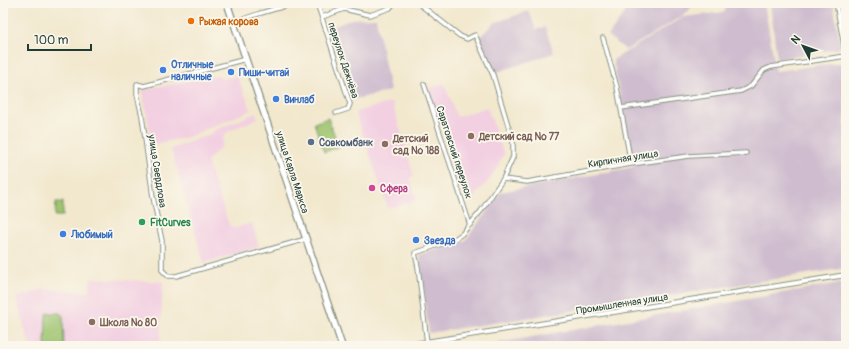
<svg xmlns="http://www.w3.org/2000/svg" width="849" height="349" font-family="Pangolin,sans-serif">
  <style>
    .built { fill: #f2cfe1 }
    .industrial { fill: #cfbdcf }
    .green { fill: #9ec46f; stroke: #5e8052 }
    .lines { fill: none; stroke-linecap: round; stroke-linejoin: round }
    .minor-casing { stroke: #889281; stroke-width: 5.5 }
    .tertiary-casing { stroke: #889281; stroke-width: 6 }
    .trunk-casing { stroke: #889281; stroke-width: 8 }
    .minor { stroke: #fff; stroke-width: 3.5 }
    .tertiary { stroke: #fff; stroke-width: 4 }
    .trunk { stroke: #fff; stroke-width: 5.5 }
    .food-dot { fill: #e8710a; stroke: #fbf7ec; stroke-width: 1.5 }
    .shop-dot { fill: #3f7fe0; stroke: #fbf7ec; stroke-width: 1.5 }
    .education-dot { fill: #8d6e63; stroke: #fbf7ec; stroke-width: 1.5 }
    .service-dot { fill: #5c6f8a; stroke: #fbf7ec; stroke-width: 1.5 }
    .hotel-dot { fill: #d1479c; stroke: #fbf7ec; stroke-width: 1.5 }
    .leisure-dot { fill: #2e9e5b; stroke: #fbf7ec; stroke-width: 1.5 }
    .labels { text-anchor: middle; stroke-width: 3.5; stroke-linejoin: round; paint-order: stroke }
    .food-label { font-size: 10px; font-weight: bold; fill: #c56008; stroke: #fbf7ec; text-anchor: start }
    .street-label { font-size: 10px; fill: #1f3d34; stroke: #fbf7ec }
    .shop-label { font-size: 10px; font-weight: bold; fill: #366cbe; stroke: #fbf7ec; text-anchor: start }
    .education-label { font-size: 10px; font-weight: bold; fill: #785e54; stroke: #fbf7ec; text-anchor: start }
    .service-label { font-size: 10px; font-weight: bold; fill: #4e5e75; stroke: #fbf7ec; text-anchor: start }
    .hotel-label { font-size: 10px; font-weight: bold; fill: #b23c85; stroke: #fbf7ec; text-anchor: start }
    .leisure-label { font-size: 10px; font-weight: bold; fill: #27864d; stroke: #fbf7ec; text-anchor: start }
  </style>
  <rect width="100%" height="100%" fill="#fbf7ec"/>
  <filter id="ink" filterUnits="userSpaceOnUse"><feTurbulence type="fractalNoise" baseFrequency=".025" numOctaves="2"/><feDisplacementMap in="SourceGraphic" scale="8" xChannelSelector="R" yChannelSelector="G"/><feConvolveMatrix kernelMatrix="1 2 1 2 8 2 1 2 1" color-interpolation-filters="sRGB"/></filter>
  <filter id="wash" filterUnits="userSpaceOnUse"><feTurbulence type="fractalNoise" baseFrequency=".012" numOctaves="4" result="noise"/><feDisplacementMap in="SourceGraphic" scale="16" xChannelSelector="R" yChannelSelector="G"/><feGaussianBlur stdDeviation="0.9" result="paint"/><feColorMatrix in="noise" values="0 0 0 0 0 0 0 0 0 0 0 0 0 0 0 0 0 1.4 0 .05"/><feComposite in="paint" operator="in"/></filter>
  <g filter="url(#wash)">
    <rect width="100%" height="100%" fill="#f2e8ce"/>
    <path class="built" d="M219 75 222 79 237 76 251 110 186 138 152 144 142 90Z
      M444 83 457 117 487 107 504 154 490 179 469 202 428 89Z
      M392 102 414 176 410 177 417 200 388 208 355 112Z
      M256 113 258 118 227 132 223 138 222 146 207 161 229 225 235 228 252 223 259 247 204 263 171 149 213 133V131Z
      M91 278 163 282 160 346H30L16 298 45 289 89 292Z"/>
    <path class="industrial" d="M632 3H694L687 13 626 50 608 36Z
      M726 3H764L776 71 845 62 846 268 429 333 419 255 465 241 501 192 634 167 613 60 683 17 725 12Z
      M770 3H833L841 48 777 59Z
      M529 11 536 30 545 27 554 53 494 73 478 39 494 23Z
      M376 18 390 91 351 100 332 27 352 19Z
      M846 282V346H497V343Z"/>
    <path class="green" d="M328 118 339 147 324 152 314 123Z
      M56 202H63V216H55Z
      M48 313H60L63 316 64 346H45L46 316Z"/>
  </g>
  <g filter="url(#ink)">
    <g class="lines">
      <defs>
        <path id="minor" d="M317 3 350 104 348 109 336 113
          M418 3 460 36 467 39 475 35 493 75 513 142V157L503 179 481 211 462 234 453 240 415 253 418 267 427 343
          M836 3 846 56
          M322 17 344 9 370 15 390 8 394 3
          M234 22 261 13 295 3
          M603 38 617 87 631 164
          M246 59 144 86 137 84V94L142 116 153 197 162 241V270L168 276H176L306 239
          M424 84 470 225
          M621 108 741 91 751 86 764 70 771 67 846 56
          M503 179 527 182 631 164 689 156 746 153"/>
        <path id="tertiary" d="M401 346 846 275"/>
        <path id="trunk" d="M227 3 342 346"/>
      </defs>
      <use href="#minor" class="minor-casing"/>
      <use href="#tertiary" class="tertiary-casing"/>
      <use href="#trunk" class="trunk-casing"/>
      <use href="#minor" class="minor"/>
      <use href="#tertiary" class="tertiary"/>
      <use href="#trunk" class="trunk"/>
    </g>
  </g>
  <circle class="food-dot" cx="191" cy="21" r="4"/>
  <g class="shop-dot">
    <circle cx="163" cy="70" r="4"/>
    <circle cx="231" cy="72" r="4"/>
    <circle cx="276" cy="99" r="4"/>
    <circle cx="63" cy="234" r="4"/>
    <circle cx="416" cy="240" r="4"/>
  </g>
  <g class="education-dot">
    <circle cx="471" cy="136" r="4"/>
    <circle cx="385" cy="144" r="4"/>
    <circle cx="92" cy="322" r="4"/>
  </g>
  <circle class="service-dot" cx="311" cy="142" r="4"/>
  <circle class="hotel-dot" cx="372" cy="188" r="4"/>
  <circle class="leisure-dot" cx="142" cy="222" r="4"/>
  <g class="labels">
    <g class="food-label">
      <text x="199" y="25">Рыжая корова</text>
    </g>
    <g class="street-label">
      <text transform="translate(344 60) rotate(72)" y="4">переулок Дежнёва</text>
      <text transform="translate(455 152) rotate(72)" y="4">Саратовский переулок</text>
      <text transform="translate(623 158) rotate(-9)" y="4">Кирпичная улица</text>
      <text transform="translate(158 171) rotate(81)" y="4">улица Свердлова</text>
      <text transform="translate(293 172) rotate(72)" y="4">улица Карла Маркса</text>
      <text transform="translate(622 303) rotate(-9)" y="4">Промышленная улица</text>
    </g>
    <g class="shop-label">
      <text x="171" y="68">Отличные<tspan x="171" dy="12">наличные</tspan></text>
      <text x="239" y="76">Пиши-читай</text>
      <text x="284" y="103">Винлаб</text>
      <text x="71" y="238">Любимый</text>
      <text x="424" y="244">Звезда</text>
    </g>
    <g class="education-label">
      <text x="479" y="140">Детский сад № 77</text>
      <text x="393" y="142">Детский<tspan x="393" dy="12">сад № 188</tspan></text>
      <text x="100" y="326">Школа № 80</text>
    </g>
    <g class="service-label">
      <text x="319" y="146">Совкомбанк</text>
    </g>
    <g class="hotel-label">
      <text x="380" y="192">Сфера</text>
    </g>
    <g class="leisure-label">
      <text x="150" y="226">FitCurves</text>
    </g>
  </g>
  <rect width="849" height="349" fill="none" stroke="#fbf7ec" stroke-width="16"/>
  <g transform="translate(803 46) rotate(311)" stroke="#fbf7ec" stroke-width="3" paint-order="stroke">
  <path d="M0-3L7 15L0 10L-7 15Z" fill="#1f3d34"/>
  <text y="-6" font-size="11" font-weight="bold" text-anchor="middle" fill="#1f3d34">N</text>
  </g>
  <path d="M28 44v6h63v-6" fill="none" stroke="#1f3d34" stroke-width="2"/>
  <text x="34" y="44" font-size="12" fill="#1f3d34" stroke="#fbf7ec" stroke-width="3" paint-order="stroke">100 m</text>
</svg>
